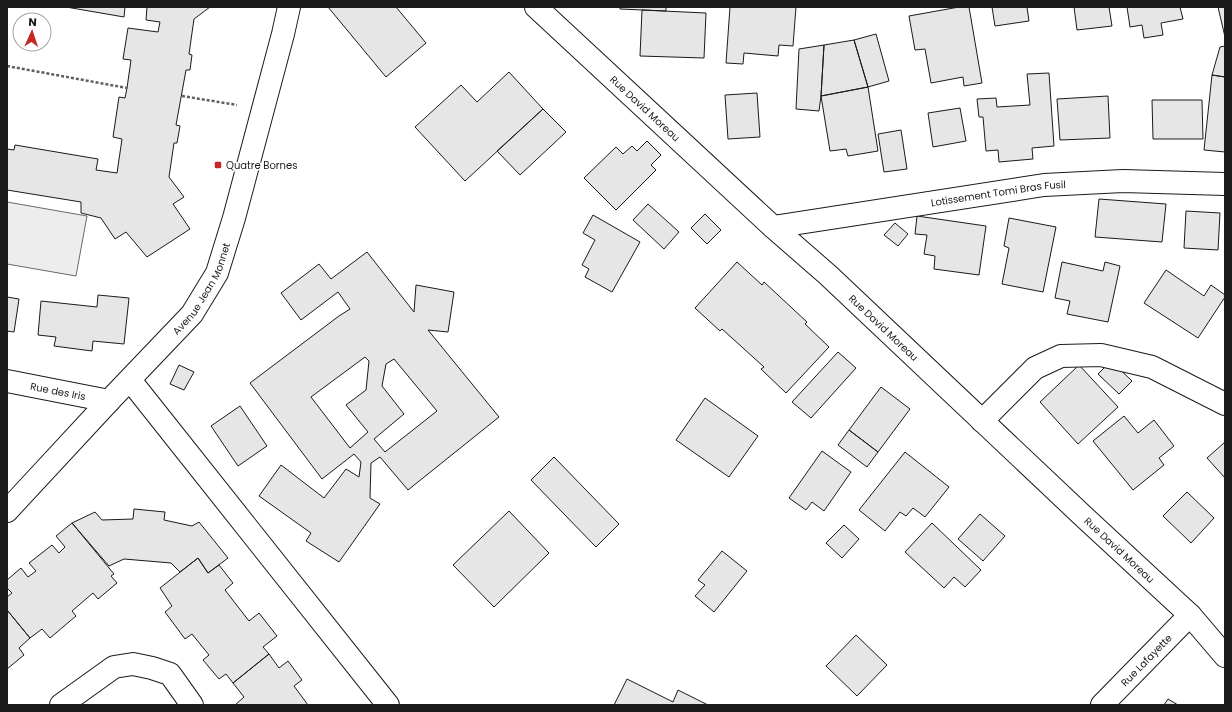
<svg xmlns="http://www.w3.org/2000/svg" width="1232" height="712" font-family="Poppins,sans-serif">
  <style>
    .built { fill: #ededed; stroke: #6a6a6a }
    .building { fill: #e6e6e6; stroke: #1a1a1a; fill-rule: evenodd }
    .lines { fill: none; stroke-linecap: round; stroke-linejoin: round }
    .minor-casing { stroke: #1a1a1a; stroke-width: 24 }
    .path { stroke: #5f5f5f; stroke-width: 2.5; stroke-dasharray: 3 2; stroke-linecap: butt }
    .minor { stroke: #fff; stroke-width: 22 }
    .poi-dot { fill: #c62828; stroke: #fff; stroke-width: 1.5 }
    .labels { text-anchor: middle; stroke-width: 3; stroke-linejoin: round; paint-order: stroke }
    .street-label { font-size: 10px; fill: #1a1a1a; stroke: #fff }
    .poi-label { font-size: 10px; fill: #1a1a1a; stroke: #fff; text-anchor: start }
  </style>
  <rect width="100%" height="100%" fill="#fff"/>
  <path class="built" d="M7 202 87 216 76 276 7 264Z"/>
  <path class="building" d="M66 7H125L124 17Z
    M147 7H210L194 19 189 54 192 55 190 70H186L176 125 180 126 177 143H174L169 177 184 197 173 204 190 229 147 257 126 232 115 239 101 218 81 213V202L7 190V149L14 150 15 145 98 159 96 170 117 173 122 139 113 137 119 97 125 98 127 88 131 60 123 59 128 28 158 32 160 22 146 20Z
    M328 7H396L426 43 386 77Z
    M620 7H666V11L620 9Z
    M730 7H796L793 46 779 45 778 56 744 53 743 64 726 63Z
    M959 7H969L982 83 964 86 963 77 931 83 925 49 915 50 909 16Z
    M992 7H1027L1029 21 995 26Z
    M1074 7H1109L1112 26 1077 30Z
    M1127 7H1180L1183 19 1161 23 1163 35 1144 38 1142 25 1130 27Z
    M1218 7H1225V37Z
    M642 10 706 13 704 58 640 56Z
    M876 34 889 81 868 87 854 40Z
    M854 40 868 87 821 96 824 45Z
    M824 45 821 96 819 111 796 109 799 49Z
    M1225 46V77L1212 75 1220 47Z
    M509 72 543 109 465 181 415 127 461 85 477 102Z
    M1049 73 1054 146 1032 148 1033 159 999 162 998 150 986 151 983 117H979L977 99 996 98 997 107 1030 105 1027 74Z
    M1212 75 1225 77V152L1204 150Z
    M868 87 878 151 848 156 846 149 830 151 821 96Z
    M757 93 760 137 728 139 725 95Z
    M1108 96 1110 138 1060 140 1057 99Z
    M1152 100H1202L1203 139H1153Z
    M960 108 966 141 933 147 928 113Z
    M543 109 566 132 520 175 497 151Z
    M901 130 907 169 884 172 878 134Z
    M647 141 661 155 651 165 656 170 616 210 584 178 616 147 623 154 632 146 637 151Z
    M1099 199 1166 204 1162 242 1095 237Z
    M648 204 679 232 664 249 633 220Z
    M1186 211 1220 213 1218 250 1184 248Z
    M705 214 721 230 707 244 691 228Z
    M593 215 640 242 612 292 585 277 589 269 582 265 595 240 583 233Z
    M917 216 986 226 979 275 934 269 935 256 924 254 927 235 915 234Z
    M1009 218 1056 227 1043 292 1002 284 1009 248 1004 246Z
    M895 223 908 234 898 246 884 235Z
    M367 252 414 312 416 285 454 292 448 332 428 330 499 417 408 490 380 457 371 463 370 498 380 504 339 562 306 541 311 533 259 496 281 465 324 498 346 469 359 477 361 462 354 454 322 479 250 383 339 316 350 309 338 292 301 320 281 293 319 264 331 279ZM365 357 369 361 366 390 346 405 368 432 350 448 311 397ZM394 359 437 411 385 452 374 439 404 414 382 386 386 364Z
    M737 262 762 285 764 282 807 322 805 324 829 347 786 393 761 369 764 367 722 329 720 331 695 308Z
    M1062 262 1103 271 1105 262 1120 266 1108 322 1067 314 1070 301 1055 298Z
    M1166 270 1204 296 1211 285 1225 295V297L1198 338 1144 303Z
    M98 295 129 298 124 344 93 341 92 351 54 346 56 337 38 335 41 301 97 307Z
    M7 297 19 299 14 332 7 331Z
    M838 352 856 368 811 418 792 402Z
    M1111 361 1132 381 1119 394 1098 374Z
    M179 365 194 372 184 390 170 384Z
    M1079 365 1118 407 1078 444 1040 402Z
    M881 387 910 409 878 452 849 430Z
    M705 398 758 436 729 477 676 440Z
    M240 406 267 446 238 466 211 426Z
    M1124 416 1138 433 1154 420 1174 446 1159 458 1164 465 1133 490 1093 441Z
    M849 430 878 452 867 467 838 445Z
    M1225 442V478L1207 458Z
    M822 451 851 472 824 511 812 502 806 510 789 498Z
    M905 452 949 487 925 517 913 508 906 516 900 512 885 531 859 510Z
    M554 457 619 524 596 547 531 480Z
    M1187 492 1214 518 1191 543 1163 516Z
    M134 509 165 512 164 520 192 526 199 522 228 558 208 573 198 558 180 572 171 563 124 559 109 566 72 523 95 512 102 520 133 519Z
    M509 511 549 553 494 607 453 565Z
    M980 514 1005 536 983 561 958 539Z
    M72 523 114 574 111 576 117 583 98 599 93 593 72 611 76 616 50 638 42 629 30 638 7 610V597L12 593 7 588V580L21 568 28 577 36 571 29 563 52 545 59 553 65 547 56 536Z
    M932 523 981 570 965 587 954 577 944 588 905 552Z
    M844 525 859 539 842 558 826 543Z
    M722 551 747 571 714 612 695 596 705 585 698 580Z
    M198 558 208 573 219 565 233 583 225 590 249 621 259 613 277 636 263 647 269 654 233 683 226 674 219 679 203 660 209 655 192 634 185 639 165 612 172 606 160 588Z
    M7 610 30 638 19 648 24 655 7 669Z
    M856 635 887 665 857 696 826 666Z
    M269 654 279 668 288 661 302 680 294 686 308 705H235L244 697 233 683Z
    M627 679 673 702 678 690 708 705H614Z
    M1168 699 1178 705H1164Z"/>
  <g class="lines">
    <defs>
      <g id="minor">
        <path id="s1" d="M536 7 773 227 828 275 1083 516 1190 615 1225 656"/>
        <path id="s2" d="M773 227 1044 185 1123 181 1225 184"/>
        <path d="M130 380 388 705"/>
        <path id="s3" d="M7 381 109 401"/>
        <path d="M982 421 1035 368 1061 356 1101 355 1152 367 1225 404"/>
        <path id="s4" d="M7 511 109 401 192 314 217 273 234 218 283 34 289 7"/>
        <path d="M61 705 114 667 133 664 152 668 170 674 192 705"/>
        <path id="s5" d="M1102 705 1190 615"/>
      </g>
    </defs>
    <use href="#minor" class="minor-casing"/>
    <path class="path" d="M7 66 127 88
      M182 96 237 105"/>
    <use href="#minor" class="minor"/>
  </g>
  <rect class="poi-dot" x="214" y="161" width="8" height="8" rx="2"/>
  <g class="labels">
    <g class="street-label">
      <text dy="4" stroke="none"><textPath href="#s1" startOffset="149">Rue David Moreau</textPath></text>
      <text dy="4" stroke="none"><textPath href="#s2" startOffset="228">Lotissement Tomi Bras Fusil</textPath></text>
      <text dy="4" stroke="none"><textPath href="#s4" startOffset="297">Avenue Jean Monnet</textPath></text>
      <text dy="4" stroke="none"><textPath href="#s1" startOffset="473">Rue David Moreau</textPath></text>
      <text dy="4" stroke="none"><textPath href="#s3" startOffset="52">Rue des Iris</textPath></text>
      <text dy="4" stroke="none"><textPath href="#s1" startOffset="797">Rue David Moreau</textPath></text>
      <text dy="4" stroke="none"><textPath href="#s5" startOffset="63">Rue Lafayette</textPath></text>
    </g>
    <g class="poi-label">
      <text x="226" y="169">Quatre Bornes</text>
    </g>
  </g>
  <rect width="1232" height="712" fill="none" stroke="#1a1a1a" stroke-width="16"/>
  <g transform="translate(32 32) rotate(3)"><circle r="19" fill="#ffffff" stroke="#a3a3a3"/>
  <path d="M0-3L7 15L0 10L-7 15Z" fill="#c62828"/>
  <text y="-6" font-size="11" font-weight="bold" text-anchor="middle" fill="#1a1a1a">N</text>
  </g>
</svg>
